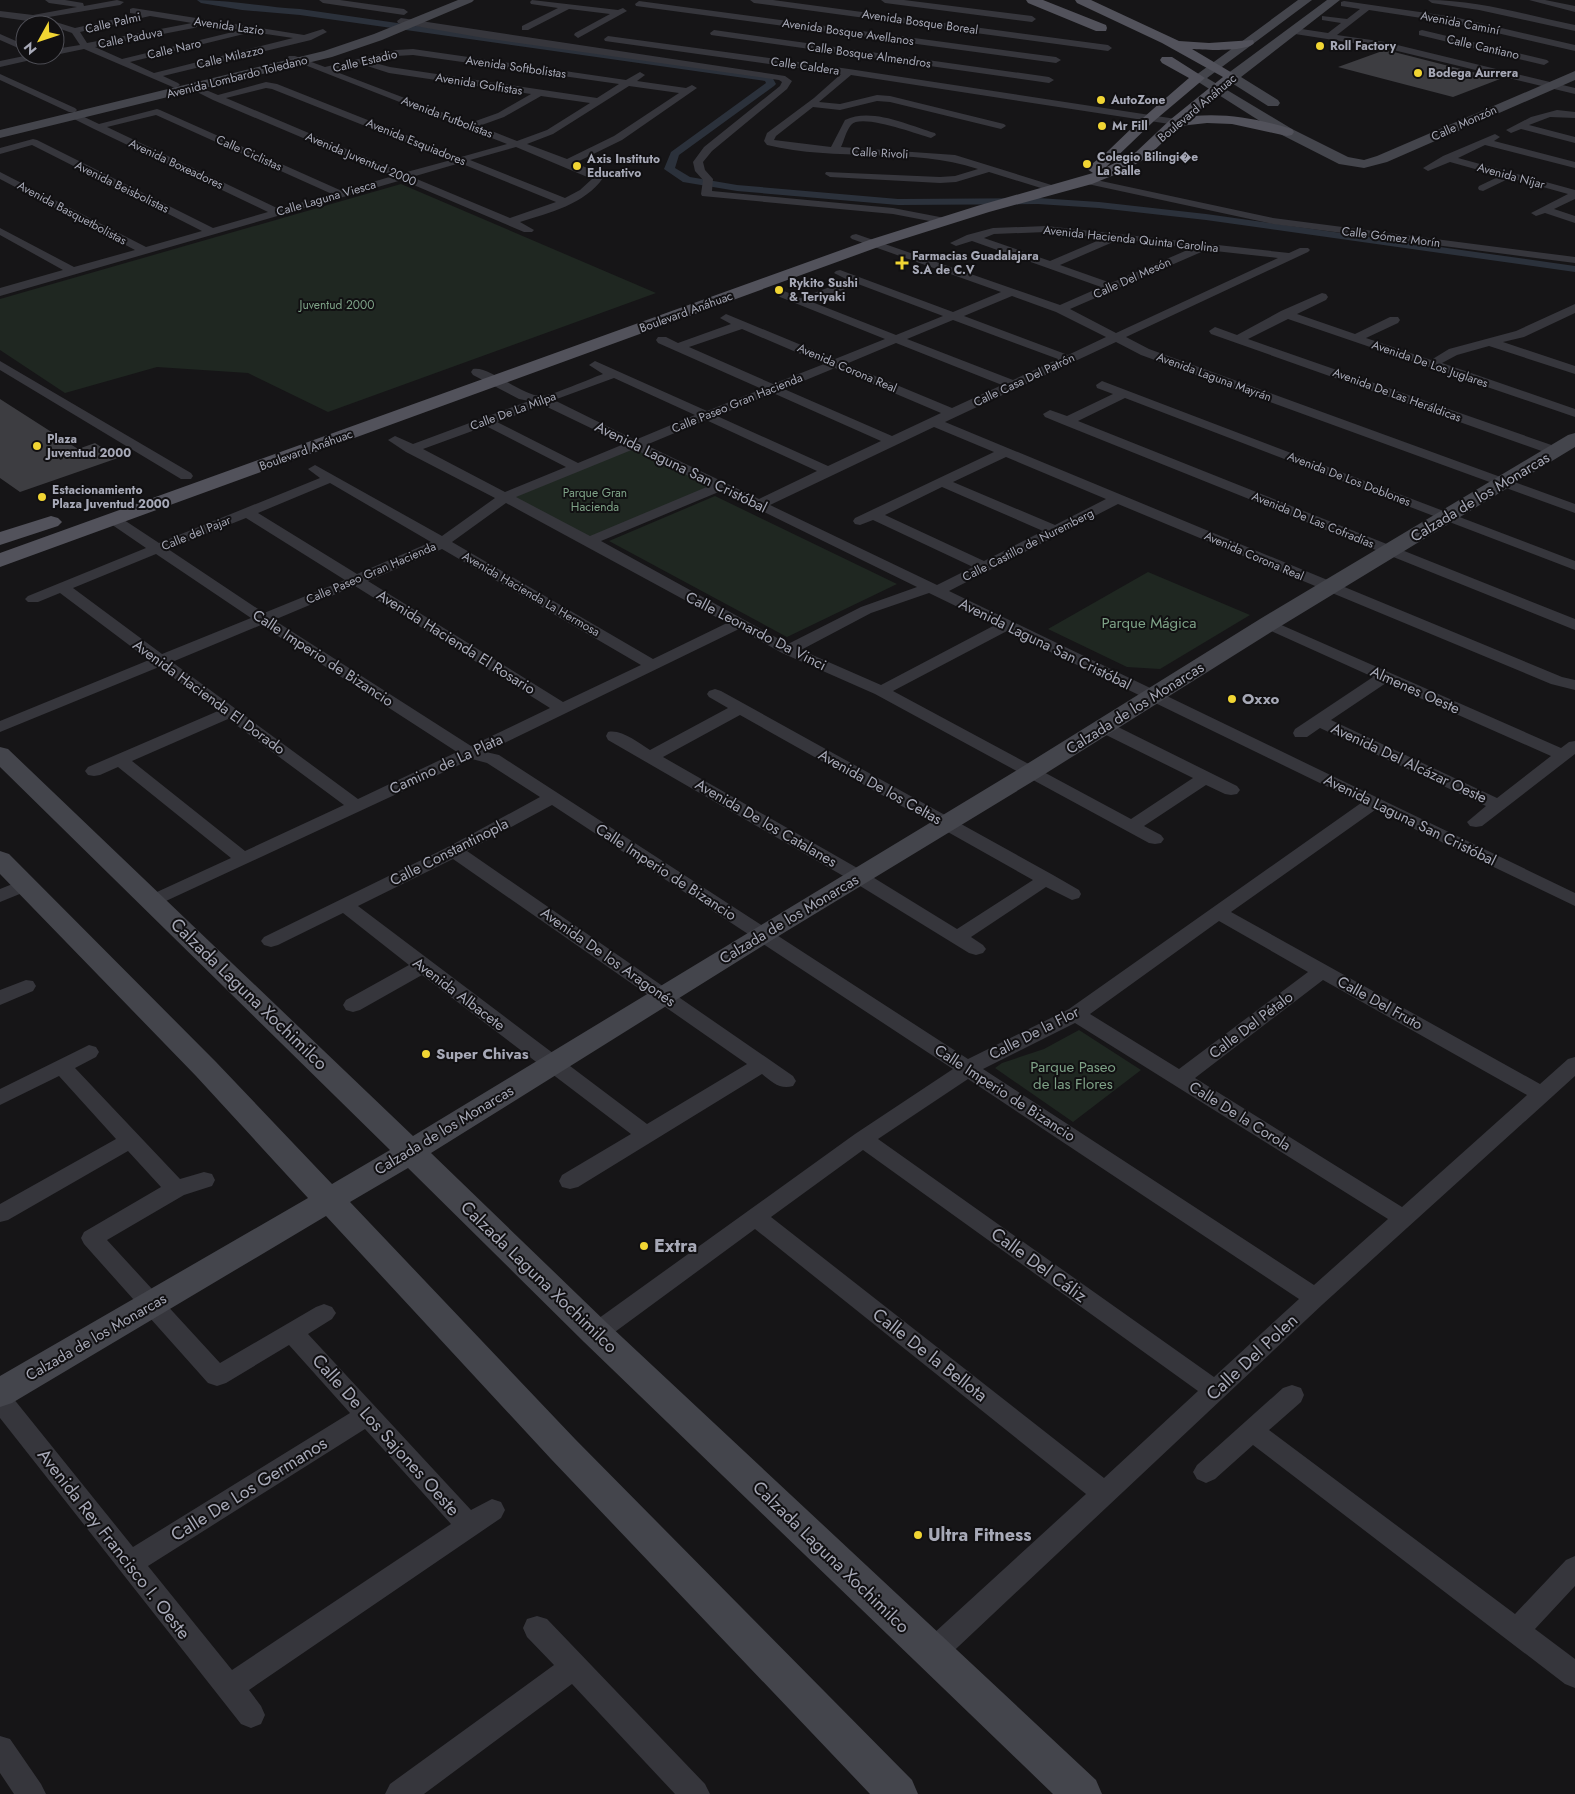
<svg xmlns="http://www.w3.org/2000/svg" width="1575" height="1794" font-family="Jost,sans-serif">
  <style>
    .green { fill: #1f2721 }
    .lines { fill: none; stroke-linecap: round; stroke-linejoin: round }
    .canal { fill: #2b313b; fill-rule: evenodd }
    .building { fill: #3d3d41 }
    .street { fill: #36363c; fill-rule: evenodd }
    .secondary { fill: #44454c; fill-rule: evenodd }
    .primary { fill: #52525b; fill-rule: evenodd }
    .poi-dot { fill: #f1d533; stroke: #111012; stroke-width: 2 }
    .labels { text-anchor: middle; stroke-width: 4; stroke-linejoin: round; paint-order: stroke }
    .far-street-label { font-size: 12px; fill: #a7a9b7; stroke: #111012 }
    .far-poi-label { font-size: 12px; font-weight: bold; fill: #a7a9b7; stroke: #111012; text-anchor: start }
    .far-park-label { font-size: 12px; fill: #7ea287; stroke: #111012 }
    .street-label { font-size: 15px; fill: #a7a9b7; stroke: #111012 }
    .park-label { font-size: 15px; fill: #7ea287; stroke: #111012 }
    .poi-label { font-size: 15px; font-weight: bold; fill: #a7a9b7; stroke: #111012; text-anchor: start }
    .near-street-label { font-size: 18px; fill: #a7a9b7; stroke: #111012 }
    .near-poi-label { font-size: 18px; font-weight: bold; fill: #a7a9b7; stroke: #111012; text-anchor: start }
  </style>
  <rect width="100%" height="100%" fill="#161517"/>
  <path class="green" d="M401 184 656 293 328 412 248 373 157 367 65 393 0 350V299Z
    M633 448 711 486 592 538 512 498Z
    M715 496 897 584 787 637 609 541Z
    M1148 572 1250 615 1160 669 1127 667 1048 629Z
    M1079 1030 1141 1070 1073 1122 995 1068 1002 1063 1044 1049Z"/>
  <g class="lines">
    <path class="canal" d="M197 0C231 0 266 7 300 9L772 77 776 84 774 86 679 155 675 168 690 177 737 185 898 199 1038 198 1099 202 1206 214 1575 266V272L1206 220 1099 208 1038 204 898 205 737 191 683 182 664 169 671 152 766 83 765 81 300 15 242 10 201 3Z"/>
  </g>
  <path class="building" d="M1385 50 1390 51 1500 79 1453 97 1338 67Z
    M0 399 78 449 95 443 118 458 20 492 0 478Z"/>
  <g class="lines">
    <path class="street" d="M45 0H65L83 3 84 6 117 0 124 2 120 5 43 18 75 28 138 14 130 13V9L133 8 304 35 323 29 327 32 311 40 163 76 178 83 180 85 175 88 84 49 55 55V49L80 45 72 33 55 27V25L0 17V11L33 15 77 7 49 3ZM150 16 192 23 87 43 80 32ZM197 23 241 30 122 59 95 47 194 28 197 27ZM252 32 293 38 154 73 130 62Z
      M319 0H340L404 9 408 12 404 15 323 3Z
      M532 0 618 10 623 8 627 11 578 38 574 35 575 33 610 14 569 9 528 30H522V26L558 8 531 4 530 2Z
      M750 0H773L1108 45 1112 48 1108 51 754 3Z
      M881 0H904L1032 16 1036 19 1032 22 885 3Z
      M1428 0C1478 0 1527 15 1575 25V31L1479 10 1432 3Z
      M1529 0H1545L1575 6V12Z
      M639 1 1056 57 1061 60 1056 63 636 6 635 4Z
      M1344 1 1454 17 1575 45V51L1454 23 1369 10 1337 35 1385 42 1575 88V94L1385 48 1295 34 1291 31 1295 28 1328 33 1341 23 1322 20V16L1347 19 1360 9 1341 6V2Z
      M401 18 785 76 792 81 787 89 712 151 703 162 705 170 713 179 712 191 893 208 945 218 950 221 945 224 893 214 702 196 701 194 703 180 695 171 693 162 704 147 780 86 782 82 779 80 484 38 398 23 397 21Z
      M714 30 1049 77 1054 80 1049 83 711 35 710 33Z
      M1422 30 1547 60 1549 62 1544 65 1419 35V31Z
      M0 34 25 45V51L0 40Z
      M608 36 849 69 1176 119 1181 122 1176 125 851 75 819 102 840 104 877 95 890 96 1004 124 1006 126 1001 129 890 102 877 101 840 110 813 107 776 136 774 140 831 147 845 120C871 107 908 125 935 133L936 135 931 138C916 134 861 113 851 125 846 131 844 141 841 147L955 155 1061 188 1062 190 1057 193 989 172 956 182 940 183 830 177 825 174 826 172 940 177 955 176 978 169C911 147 836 162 767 145L764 141 767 133 814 98 841 74 605 41 604 39Z
      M413 49 626 80 640 72 645 75 637 81 686 88 692 85 697 88 622 140 575 163 597 172 603 178C585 204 549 213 520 222L534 230 532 232H524L402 180 0 296V288L63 270 0 235V228L74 267 135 250 0 179V172L146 247 202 231 32 145 0 154V148L33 139 37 140 213 228 268 212 94 129 72 118V114H78L99 124 157 109 160 110 342 191 393 176 213 100 189 88 194 85 218 95 266 82 277 84 461 157 507 144 287 58 289 56H295L325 67 396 50ZM413 55 619 84 597 98 390 67 371 62 396 56ZM361 64 389 73 531 94 498 113 470 123 334 71ZM629 86 679 93 614 136 567 159 527 144 553 134ZM266 88 272 89 451 160 403 173 226 98ZM541 96 590 103 547 130 517 141 479 126 504 117ZM156 115 332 194 279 209 107 127ZM516 147 592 179 580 190 565 198 470 160ZM460 163 556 202 510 218 412 177Z
      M29 55H45L44 57 0 67V61Z
      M0 74 75 108 77 110 75 112H69L0 80Z
      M1557 110 1575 112V118L1550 117 1529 125 1575 137V143L1521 129 1511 133 1506 130 1531 117Z
      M1495 134 1500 137 1494 141 1575 162V168L1485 145 1458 158 1575 190V199L1554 209 1575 216V223L1545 213 1536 216 1531 213 1568 194 1510 178 1483 191 1479 190 1478 188 1479 186 1500 176 1450 162 1428 171 1423 168 1443 156Z
      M1087 178 1273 218 1575 257V263L1273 224 1083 183 1082 181Z
      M1046 226 1289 253 1300 248H1308L1310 250 1308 252 1126 337 1149 349 1575 504V513L1141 355 1116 342 945 422 1562 677 1575 680V690L1551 684 1118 504 949 591 1575 893V906L1375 810 1231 912 1540 1084 1568 1059 1575 1057V1076L1323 1304 942 1662 932 1665 922 1662 918 1653 922 1644 1086 1494 755 1229 604 1340 596 1342 588 1340 584 1333 588 1326 855 1134 953 1069 552 805 467 851 793 1076 796 1081 793 1086C780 1090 772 1082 762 1074L578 1187 570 1189 562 1187 559 1181 562 1175 631 1134 422 975 360 1010 353 1012 346 1010 343 1005 346 1000 409 965 343 913 278 945 271 947 264 945 261 941 264 937 448 847 540 797 487 763 472 759 153 907 146 905 144 901 146 897 231 858 118 767 100 775 94 776 88 775 85 771 88 767 218 711 159 667 0 732V721L149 660 60 593 38 602H28L25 599 28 596 146 548 108 522 106 519 108 516H118L159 543 320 478 308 469 315 465 442 536 495 498 406 452 388 440 395 436 413 444 529 401 519 399 473 375 471 372 473 369C488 365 520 395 541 396 552 396 591 378 603 374L589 365 595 361 707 411 762 389 658 343 656 340 658 337H666L678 343 731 324 720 318 726 314 835 359 885 339 780 297 778 295 780 293 784 291 801 298 848 280 834 273 836 271 840 270 953 312 1001 292 852 239 850 237 852 235 856 234 1060 305 1101 287 972 241 956 246 950 243 967 235 993 228ZM1046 232 1104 238 1050 261 984 238 994 234ZM1120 239 1192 248 1111 283 1060 265ZM1206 250 1278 258 1116 333 1070 309ZM858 284 943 316 896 335 812 302ZM1012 296 1056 312 1106 337 1068 355 964 316ZM953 320 1058 359 1013 380 907 339ZM742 329 824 364 773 384 689 347ZM896 343 1002 385 952 408 846 364ZM835 368 941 413 892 436 784 389ZM614 378 695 415 635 440 554 400ZM773 393 881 441 828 466 717 416ZM543 405 624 444 578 463 497 422ZM706 420 817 471 759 499 646 445ZM486 426 566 467 505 492 423 449ZM934 427 994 452 855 518 853 521 855 524 860 525 873 520 973 567 937 585 770 505ZM634 449 709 486 590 536 516 497ZM1006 457 1106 499 1055 525 953 482ZM330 483 431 542 357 574 258 513ZM942 487 1043 531 984 561 885 515ZM721 491 917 587 861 607 788 644 601 541ZM506 503 727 623 653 659 452 542ZM246 518 345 580 264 613 168 549ZM442 549 641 665 563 702 368 581ZM156 554 251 618 162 654 73 588ZM355 586 550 708 471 746 274 620ZM929 593 995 625 881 685 801 650 871 613ZM261 625 457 752 358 799 172 662ZM739 629 782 653 875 694 1149 843 1155 844 1161 843 1164 839 1161 835 1144 826 1206 785 1225 794 1231 795 1237 794 1240 790 1237 786 1110 723H1098L1096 727 1098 731 1193 778 1131 819 893 691 1007 631 1361 803 1069 1009 968 1059 499 755 486 752ZM228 719 344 805 245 851 132 761ZM453 859 747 1064 647 1124 358 906ZM1219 921 1308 972 1179 1069 1090 1014ZM1323 980 1527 1095 1402 1207 1195 1078ZM1075 1023 1388 1219 1314 1285 983 1069ZM968 1079 1299 1299 1214 1377 878 1139ZM863 1150 1198 1391 1104 1478 771 1217Z
      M1322 293 1326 294 1328 297 1326 300 1297 314 1355 334 1390 317H1398L1400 320 1398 323 1366 338 1431 360 1449 349 1516 331 1575 304V313L1524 337 1503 342 1575 366V374L1489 346 1457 355 1442 363 1575 409V417L1288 319 1248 339 1560 448 1562 451 1560 454H1550L1211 334 1209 331 1215 327 1237 335 1281 311Z
      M0 361 191 473 193 476 191 479H181L0 370Z
      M1102 381 1575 561V570L1125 398 1078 421 1575 619V630L1062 424 1045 417 1043 414 1050 410 1067 416 1113 394 1097 388 1096 385Z
      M1268 619 1561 748 1569 742 1575 741V754L1482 826 1476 827 1470 826 1467 822 1486 806 1320 728 1307 737H1295L1293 733 1295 729 1373 677 1262 627 1260 624 1262 621ZM1386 683 1551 756 1497 798 1331 720Z
      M715 689 721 691 1053 875 1079 890 1081 894 1079 898 1072 900 1046 887 971 937 983 945 986 949 983 953 976 955 969 953 852 881 608 740 606 736 608 732C622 729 638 743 650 750L728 708 709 697 707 694 709 691ZM740 715 1033 880 957 929 866 873 663 757Z
      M25 879 32 881 34 885 32 889 0 902V889Z
      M26 980 33 981 36 986 33 991 0 1005V990Z
      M89 1045 96 1047 99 1052 96 1057 75 1068 180 1179 204 1172 212 1174 215 1180 212 1186 184 1195 107 1240 220 1363 316 1307 324 1304 332 1307 336 1313 332 1319 308 1334 471 1510 492 1499 501 1502 505 1510 501 1518 249 1690 261 1706 265 1715 261 1724 251 1728 241 1724 0 1418V1390L9 1393 133 1547 350 1413 289 1345 226 1383 217 1386 208 1383 84 1244 81 1238 84 1232 161 1187 128 1151 8 1220 0 1222V1204L116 1139 59 1076 0 1105V1089ZM365 1429 451 1524 232 1670 148 1566Z
      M1292 1385 1301 1388 1304 1395 1301 1402 1269 1430 1515 1614 1566 1560 1575 1556V1586L1535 1629 1575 1659V1688L1565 1684 1253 1445 1215 1479 1206 1483 1197 1479 1193 1472 1197 1465 1283 1388Z
      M537 1616 547 1619 705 1784 710 1794H675L572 1684 424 1794H385L390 1784 554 1665 527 1637 523 1628 527 1619Z
      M0 1736 10 1739 41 1784 46 1794H14L0 1773Z"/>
    <path class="secondary" d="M458 0H474L472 2 382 40 332 57 0 138V130L324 51 374 34Z
      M1298 0H1312L1207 78 1292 129 1348 157 1364 160 1377 156 1575 71V80L1387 162 1364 168 1339 164 1282 135 1192 78Z
      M1327 0H1340L1241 77 1278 100 1280 103 1278 106H1268L1227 80 1226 77 1227 74Z
      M1575 433V447L1276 629 1040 777 772 940 431 1153 608 1324 1096 1780 1102 1794H1053L584 1342 408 1168 350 1202 575 1439 912 1780 918 1794H870L551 1459 326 1216 12 1403 0 1407V1376L308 1198 196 1076 0 874V851L9 854 216 1062 332 1184 390 1150 0 767V747L8 749 413 1136 1022 767 1260 619 1568 435Z"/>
    <path class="primary" d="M1026 0H1043L1106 25 1107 28 1106 31H1096L1028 3Z
      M1075 0H1091L1179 41 1209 43 1253 40 1254 43C1247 52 1205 50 1192 49L1239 77 1193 116C1228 113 1259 119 1292 129L1294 132 1292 135 1287 136 1232 124 1207 123 1180 126 1146 158 1124 171 1092 184 989 212 881 246 0 567V553L869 240 977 206 1093 173 1087 169C1093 162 1101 157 1108 151 1134 125 1161 102 1189 78L1162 63 1160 60 1162 57H1172L1205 78 1154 121 1105 168 1136 152 1171 119 1223 77 1162 43 1077 3Z
      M51 516 58 518 62 522 58 526 0 545V532Z"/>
  </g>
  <g class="poi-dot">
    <circle cx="1320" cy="46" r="5"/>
    <circle cx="1418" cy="73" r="5"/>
    <circle cx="1101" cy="100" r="5"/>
    <circle cx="1102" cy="126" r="5"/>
    <circle cx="1087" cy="164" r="5"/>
    <circle cx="577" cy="166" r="5"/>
    <path d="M899.5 255.5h5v5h5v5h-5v5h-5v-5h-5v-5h5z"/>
    <circle cx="779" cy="290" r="5"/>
    <circle cx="37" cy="446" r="5"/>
    <circle cx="42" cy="497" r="5"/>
    <circle cx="1232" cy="699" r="5"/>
    <circle cx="426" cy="1054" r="5"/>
    <circle cx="644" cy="1246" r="5"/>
    <circle cx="918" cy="1535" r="5"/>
  </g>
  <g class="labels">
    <g class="far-street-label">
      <text transform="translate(920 22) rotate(8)" y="4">Avenida Bosque Boreal</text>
      <text transform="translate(113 23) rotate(-13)" y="4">Calle Palmi</text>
      <text transform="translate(1460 23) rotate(11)" y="4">Avenida Caminí</text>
      <text transform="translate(229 26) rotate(8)" y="4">Avenida Lazio</text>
      <text transform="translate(848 32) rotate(8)" y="4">Avenida Bosque Avellanos</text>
      <text transform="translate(130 38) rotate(-11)" y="4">Calle Paduva</text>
      <text transform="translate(1483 47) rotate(13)" y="4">Calle Cantiano</text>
      <text transform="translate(174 49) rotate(-13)" y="4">Calle Naro</text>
      <text transform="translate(869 55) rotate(8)" y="4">Calle Bosque Almendros</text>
      <text transform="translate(230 57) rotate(-13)" y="4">Calle Milazzo</text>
      <text transform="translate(365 61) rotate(-13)" y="4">Calle Estadio</text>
      <text transform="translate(805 66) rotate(8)" y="4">Calle Caldera</text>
      <text transform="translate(516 67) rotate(8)" y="4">Avenida Softbolistas</text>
      <text transform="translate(237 77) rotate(-14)" y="4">Avenida Lombardo Toledano</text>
      <text transform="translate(479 84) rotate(9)" y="4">Avenida Golfistas</text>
      <text transform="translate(1197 108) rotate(-40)" y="4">Boulevard Anáhuac</text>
      <text transform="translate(447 117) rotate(21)" y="4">Avenida Futbolistas</text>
      <text transform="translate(1464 123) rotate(-24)" y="4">Calle Monzón</text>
      <text transform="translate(416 142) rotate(22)" y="4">Avenida Esquiadores</text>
      <text transform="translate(249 153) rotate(24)" y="4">Calle Ciclistas</text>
      <text transform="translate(880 153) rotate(3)" y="4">Calle Rivoli</text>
      <text transform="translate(361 159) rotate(23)" y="4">Avenida Juventud 2000</text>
      <text transform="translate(176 164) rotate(25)" y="4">Avenida Boxeadores</text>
      <text transform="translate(1511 176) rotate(15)" y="4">Avenida Níjar</text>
      <text transform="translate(122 187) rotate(26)" y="4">Avenida Beisbolistas</text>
      <text transform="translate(326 198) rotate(-16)" y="4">Calle Laguna Viesca</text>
      <text transform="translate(72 213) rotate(28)" y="4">Avenida Basquetbolistas</text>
      <text transform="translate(1391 237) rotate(7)" y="4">Calle Gómez Morín</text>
      <text transform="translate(1131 239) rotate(6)" y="4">Avenida Hacienda Quinta Carolina</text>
      <text transform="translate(1132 278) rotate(-24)" y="4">Calle Del Mesón</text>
      <text transform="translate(686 312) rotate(-20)" y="4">Boulevard Anáhuac</text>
      <text transform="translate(1430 364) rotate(19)" y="4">Avenida De Los Juglares</text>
      <text transform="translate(847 368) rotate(23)" y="4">Avenida Corona Real</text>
      <text transform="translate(1214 377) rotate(20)" y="4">Avenida Laguna Mayrán</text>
      <text transform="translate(1024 380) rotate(-25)" y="4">Calle Casa Del Patrón</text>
      <text transform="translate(1397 395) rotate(20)" y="4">Avenida De Las Heráldicas</text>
      <text transform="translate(737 403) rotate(-22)" y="4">Calle Paseo Gran Hacienda</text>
      <text transform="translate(513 411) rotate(-20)" y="4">Calle De La Milpa</text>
      <text transform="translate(306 450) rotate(-20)" y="4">Boulevard Anáhuac</text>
      <text transform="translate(1349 479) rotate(21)" y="4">Avenida De Los Doblones</text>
      <text transform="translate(1313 520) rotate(22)" y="4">Avenida De Las Cofradías</text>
      <text transform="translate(196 533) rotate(-22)" y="4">Calle del Pajar</text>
      <text transform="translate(1028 545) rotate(-27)" y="4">Calle Castillo de Nuremberg</text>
      <text transform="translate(1254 556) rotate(23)" y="4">Avenida Corona Real</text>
      <text transform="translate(371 573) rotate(-23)" y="4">Calle Paseo Gran Hacienda</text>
      <text transform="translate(531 594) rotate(30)" y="4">Avenida Hacienda La Hermosa</text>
    </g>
    <g class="far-poi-label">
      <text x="1330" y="50">Roll Factory</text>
      <text x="1428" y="77">Bodega Aurrera</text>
      <text x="1111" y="104">AutoZone</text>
      <text x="1112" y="130">Mr Fill</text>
      <text x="1097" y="161">Colegio Bilingi�e<tspan x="1097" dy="14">La Salle</tspan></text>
      <text x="587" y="163">Axis Instituto<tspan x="587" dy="14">Educativo</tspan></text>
      <text x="912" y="260">Farmacias Guadalajara<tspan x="912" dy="14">S.A de C.V</tspan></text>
      <text x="789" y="287">Rykito Sushi<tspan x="789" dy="14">&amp; Teriyaki</tspan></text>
      <text x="47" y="443">Plaza<tspan x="47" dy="14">Juventud 2000</tspan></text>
      <text x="52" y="494">Estacionamiento<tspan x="52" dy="14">Plaza Juventud 2000</tspan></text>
    </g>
    <g class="far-park-label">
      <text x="337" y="309">Juventud 2000</text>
      <text x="595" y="497">Parque Gran<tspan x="595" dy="14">Hacienda</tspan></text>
    </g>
    <g class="street-label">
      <text transform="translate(681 467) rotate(26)" y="5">Avenida Laguna San Cristóbal</text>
      <text transform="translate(1480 497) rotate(-31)" y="5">Calzada de los Monarcas</text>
      <text transform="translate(756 631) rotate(27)" y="5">Calle Leonardo Da Vinci</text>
      <text transform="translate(456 642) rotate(32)" y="5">Avenida Hacienda El Rosario</text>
      <text transform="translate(1045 644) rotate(26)" y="5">Avenida Laguna San Cristóbal</text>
      <text transform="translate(323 658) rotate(33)" y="5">Calle Imperio de Bizancio</text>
      <text transform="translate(1415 690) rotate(24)" y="5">Almenes Oeste</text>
      <text transform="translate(209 697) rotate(36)" y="5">Avenida Hacienda El Dorado</text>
      <text transform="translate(1135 708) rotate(-32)" y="5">Calzada de los Monarcas</text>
      <text transform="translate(1409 763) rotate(25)" y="5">Avenida Del Alcázar Oeste</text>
      <text transform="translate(446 764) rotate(-25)" y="5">Camino de La Plata</text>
      <text transform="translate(880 787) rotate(29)" y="5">Avenida De los Celtas</text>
      <text transform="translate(1410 820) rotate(26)" y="5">Avenida Laguna San Cristóbal</text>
      <text transform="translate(766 823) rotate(30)" y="5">Avenida De los Catalanes</text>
      <text transform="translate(449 852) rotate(-27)" y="5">Calle Constantinopla</text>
      <text transform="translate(666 872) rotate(33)" y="5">Calle Imperio de Bizancio</text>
      <text transform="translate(789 919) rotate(-31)" y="5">Calzada de los Monarcas</text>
      <text transform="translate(608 957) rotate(35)" y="5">Avenida De los Aragonés</text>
      <text transform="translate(459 994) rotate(37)" y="5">Avenida Albacete</text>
      <text transform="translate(1380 1003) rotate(29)" y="5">Calle Del Fruto</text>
      <text transform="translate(1251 1025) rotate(-37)" y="5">Calle Del Pétalo</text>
      <text transform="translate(1034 1033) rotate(-27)" y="5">Calle De la Flor</text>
      <text transform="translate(1005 1093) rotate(33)" y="5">Calle Imperio de Bizancio</text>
      <text transform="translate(1240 1116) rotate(32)" y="5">Calle De la Corola</text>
      <text transform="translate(444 1130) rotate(-31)" y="5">Calzada de los Monarcas</text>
      <text transform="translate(96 1337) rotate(-30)" y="5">Calzada de los Monarcas</text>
    </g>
    <g class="park-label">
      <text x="1149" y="628">Parque Mágica</text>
      <text x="1073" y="1072">Parque Paseo<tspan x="1073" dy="17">de las Flores</tspan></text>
    </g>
    <g class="poi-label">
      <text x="1242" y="704">Oxxo</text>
      <text x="436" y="1059">Super Chivas</text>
    </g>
    <g class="near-street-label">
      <text transform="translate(249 994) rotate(44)" y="6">Calzada Laguna Xochimilco</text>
      <text transform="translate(1039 1265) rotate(36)" y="6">Calle Del Cáliz</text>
      <text transform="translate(539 1277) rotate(44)" y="6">Calzada Laguna Xochimilco</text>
      <text transform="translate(930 1355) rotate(38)" y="6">Calle De la Bellota</text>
      <text transform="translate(1252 1357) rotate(-43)" y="6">Calle Del Polen</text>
      <text transform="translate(386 1435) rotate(48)" y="6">Calle De Los Sajones Oeste</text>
      <text transform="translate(249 1489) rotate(-32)" y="6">Calle De Los Germanos</text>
      <text transform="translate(114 1544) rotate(52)" y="6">Avenida Rey Francisco I. Oeste</text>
      <text transform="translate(831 1557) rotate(44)" y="6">Calzada Laguna Xochimilco</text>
    </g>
    <g class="near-poi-label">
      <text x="654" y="1252">Extra</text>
      <text x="928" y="1541">Ultra Fitness</text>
    </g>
  </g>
  <g transform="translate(40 40) rotate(230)"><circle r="24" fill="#111012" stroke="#4d4d54"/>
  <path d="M0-4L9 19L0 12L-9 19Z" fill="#f1d533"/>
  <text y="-8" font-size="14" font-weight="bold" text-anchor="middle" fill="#a7a9b7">N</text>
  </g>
</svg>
